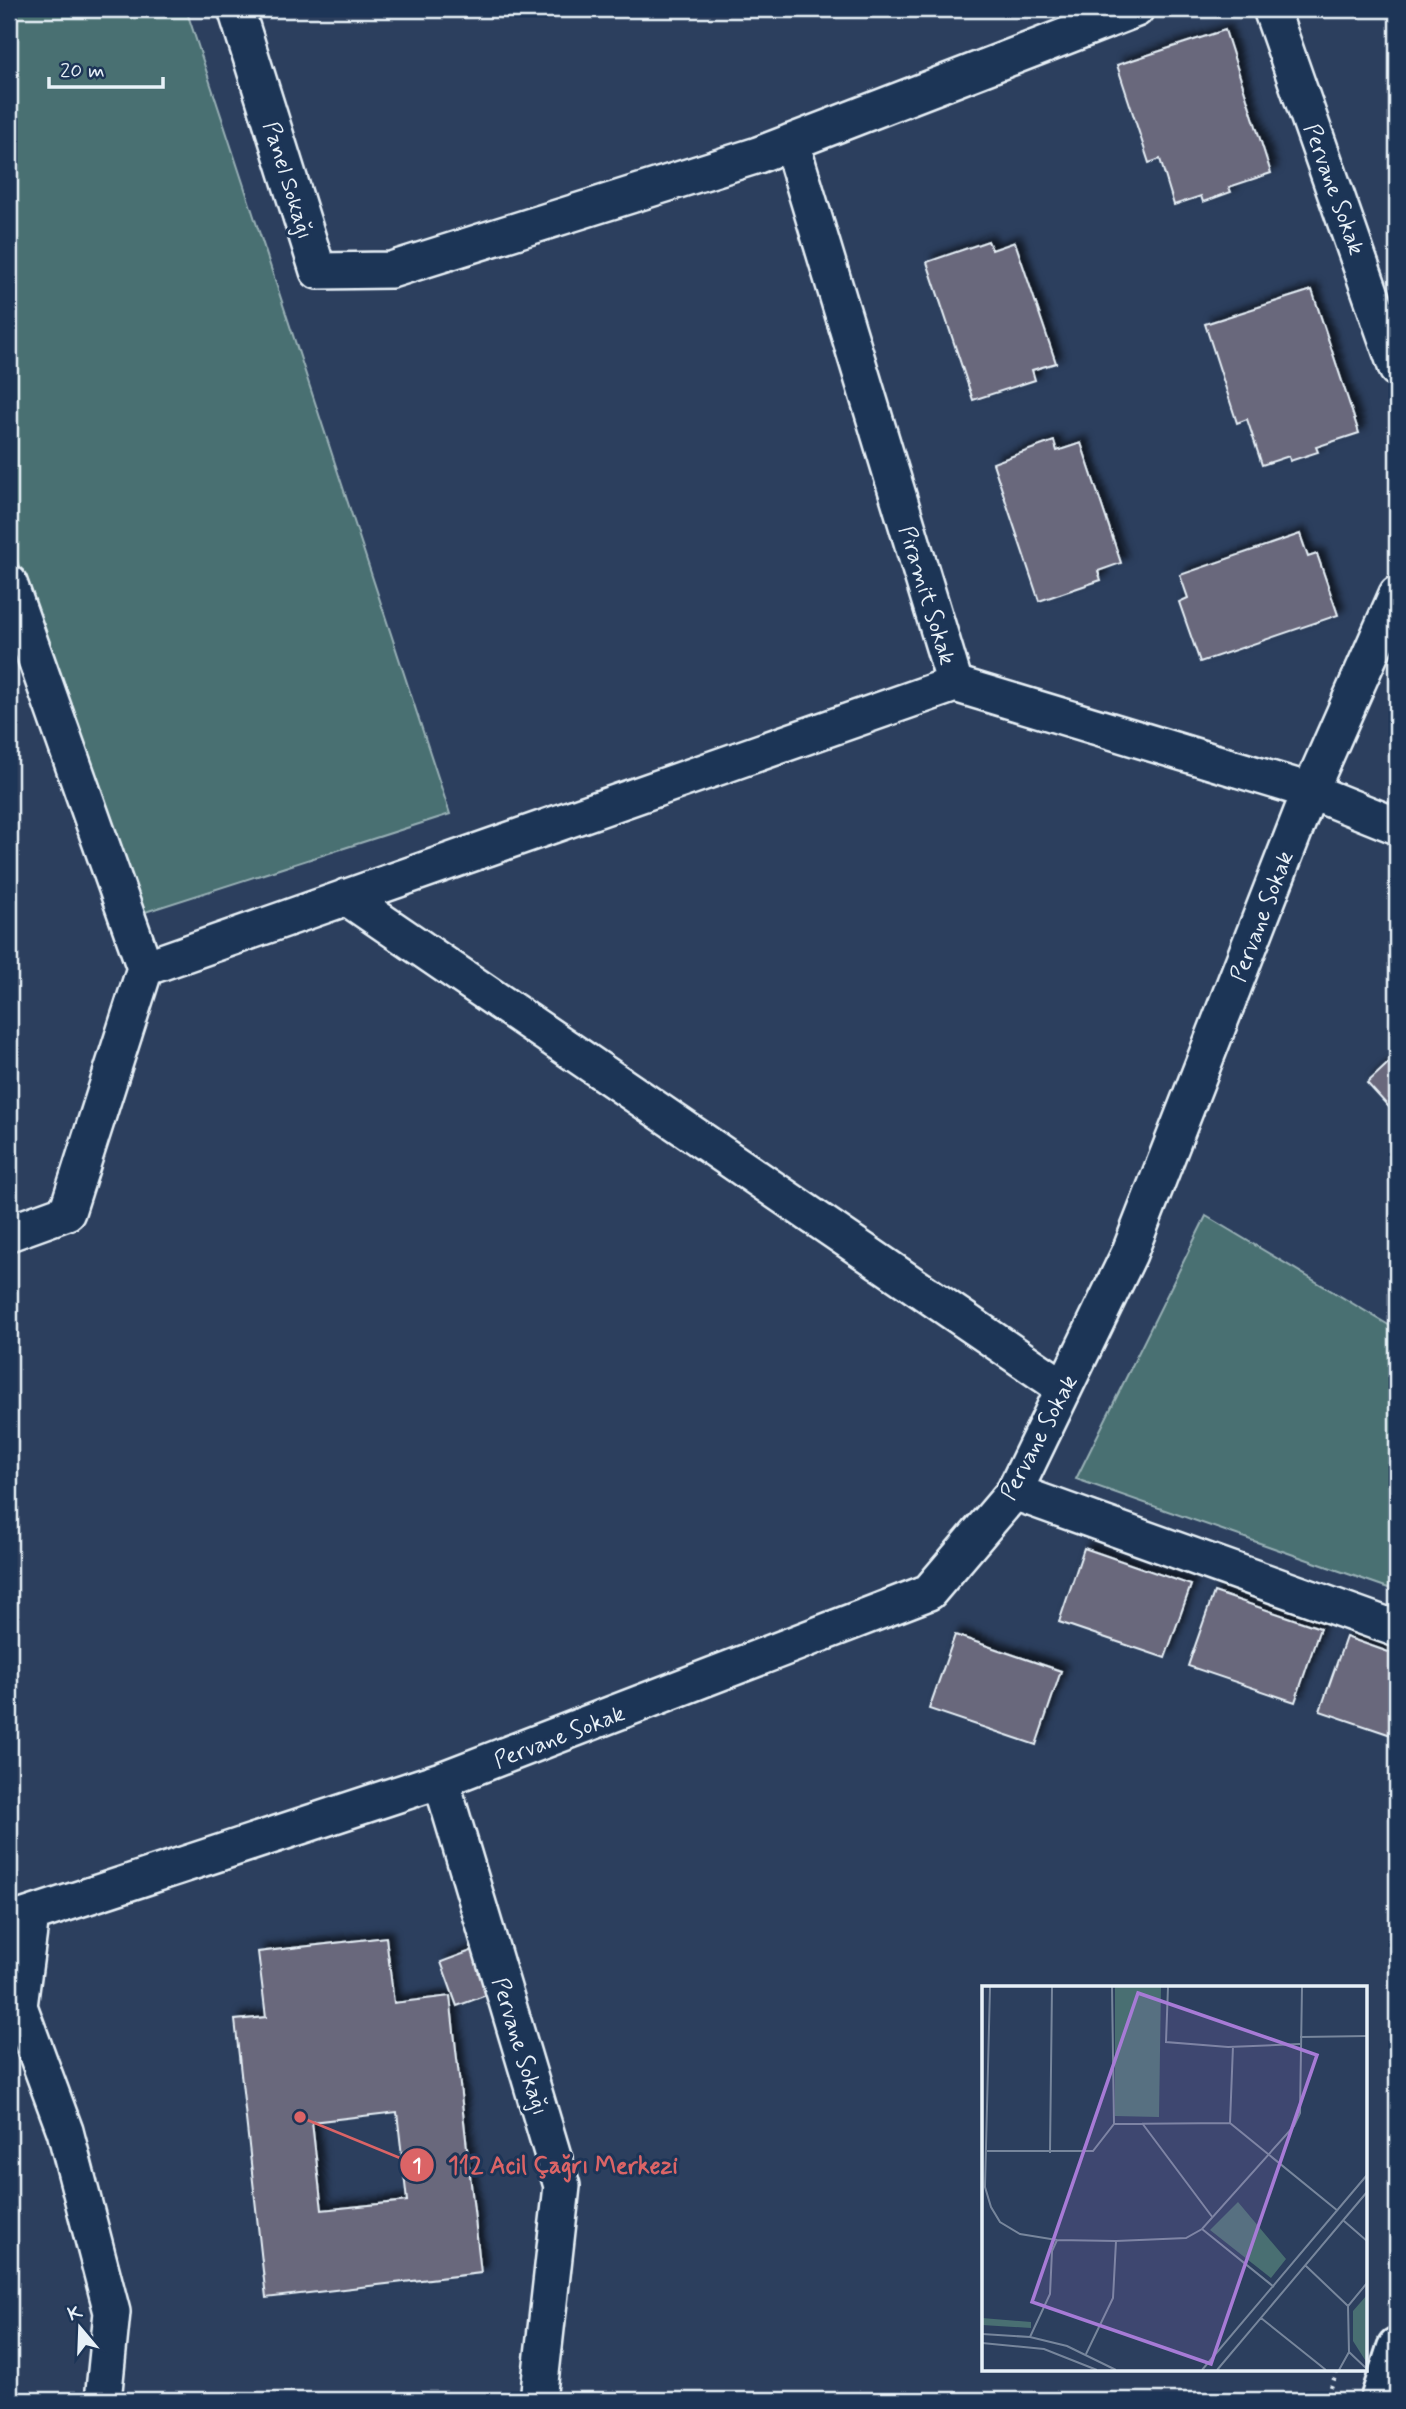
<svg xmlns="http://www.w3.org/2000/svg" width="1406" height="2409" font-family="Mynerve,sans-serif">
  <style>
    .green { fill: #496f72; stroke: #98b0b5; stroke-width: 2 }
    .building { fill: #69687c; stroke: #e8f1f8; stroke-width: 2; fill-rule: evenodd; filter: url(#shadow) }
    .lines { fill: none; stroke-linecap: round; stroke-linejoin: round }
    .minor-casing { stroke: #e8f1f8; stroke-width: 40 }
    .tertiary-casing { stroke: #e8f1f8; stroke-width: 44 }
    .path { stroke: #e8f1f8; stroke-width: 4.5; stroke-dasharray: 2 5; stroke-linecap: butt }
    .minor { stroke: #1d3557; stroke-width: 35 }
    .tertiary { stroke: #1d3557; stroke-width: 38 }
    .labels { text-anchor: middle; stroke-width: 6; stroke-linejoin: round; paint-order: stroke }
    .street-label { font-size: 23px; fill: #e8f1f8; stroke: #1d3557 }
    .inset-road { fill: none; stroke: #77869c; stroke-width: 2 }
    .view { fill: #a77bd6; fill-opacity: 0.15; stroke: #a77bd6; stroke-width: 3.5 }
    .inset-edge { fill: none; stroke: #e8f1f8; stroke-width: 3.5 }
    .leader { fill: none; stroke: #db6466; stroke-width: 2.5 }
    .callout-dot { fill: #db6466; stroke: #1d3557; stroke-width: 2.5 }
    .mark-label { font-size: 21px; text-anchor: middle; font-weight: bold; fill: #fff }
    .callout-label { font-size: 24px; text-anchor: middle; font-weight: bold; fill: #db6466; stroke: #1d3557; stroke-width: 6; stroke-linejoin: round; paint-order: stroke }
  </style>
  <defs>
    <filter id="shadow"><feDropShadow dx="6" dy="-6" stdDeviation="3.5" flood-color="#0009"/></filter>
  </defs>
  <rect width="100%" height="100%" fill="#2c3f5e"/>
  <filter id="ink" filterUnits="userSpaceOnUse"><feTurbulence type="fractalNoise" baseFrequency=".0143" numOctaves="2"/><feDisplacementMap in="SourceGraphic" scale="14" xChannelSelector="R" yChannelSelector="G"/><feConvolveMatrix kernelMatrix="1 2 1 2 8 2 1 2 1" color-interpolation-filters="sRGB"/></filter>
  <g filter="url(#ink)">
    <path class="green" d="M9 9H186L450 814 139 914 9 537Z
      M1206 1216 1397 1330V1591L1076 1479Z"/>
    <path class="building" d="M1225 30 1271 173 1229 187 1231 192 1203 202 1201 196 1174 205 1160 159 1149 163 1117 65Z
      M988 241 992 250 1015 242 1056 363 1032 370 1035 380 973 400 927 262Z
      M1312 290 1359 433 1316 447 1318 452 1290 461 1289 456 1262 465 1247 419 1237 423 1205 324Z
      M1054 441 1057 451 1081 443 1121 563 1098 571 1101 580 1039 601 993 463Z
      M1300 534 1308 557 1317 554 1338 615 1200 662 1179 602 1188 598 1180 575Z
      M1397 1055V1116L1367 1083Z
      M1084 1548 1191 1585 1165 1658 1059 1622Z
      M1214 1592 1320 1628 1295 1702 1188 1666Z
      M955 1635 1061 1671 1036 1745 929 1709Z
      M1346 1637 1397 1655V1737L1320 1711Z
      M386 1937 394 2003 450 1996 481 2273 266 2298 235 2020 266 2017 258 1952ZM397 2112 407 2201 322 2210 312 2122Z
      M479 1948 495 1992 457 2006 441 1962Z"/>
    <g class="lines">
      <defs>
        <path id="minor" d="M236 9 318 271 391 270 758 155 1136 9
          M1271 9 1397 369
          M791 142 955 684 1310 791 1397 826
          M9 583 145 968
          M346 897 1064 1388
          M9 1233 67 1212 145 968 955 684
          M1014 1492 1397 1629
          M441 1780 562 2186 538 2400
          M31 1916 19 2006 65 2131 112 2312 103 2400
          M9 1922 441 1780 929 1592 1014 1492 1129 1254 1310 791 1397 594"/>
        <path id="tertiary" d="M1380 2400 1397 2348"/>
      </defs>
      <use href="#minor" class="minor-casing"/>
      <use href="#tertiary" class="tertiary-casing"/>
      <path class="path" d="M1326 2400 1338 2369"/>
      <use href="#minor" class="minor"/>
      <use href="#tertiary" class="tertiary"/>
    </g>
  </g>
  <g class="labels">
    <g class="street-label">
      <text transform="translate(289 180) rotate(73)" y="8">Panel Sokağı</text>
      <text transform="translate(1335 189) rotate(70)" y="8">Pervane Sokak</text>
      <text transform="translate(928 595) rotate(73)" y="8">Piramit Sokak</text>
      <text transform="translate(1261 916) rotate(-69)" y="8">Pervane Sokak</text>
      <text transform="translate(1038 1437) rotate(-62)" y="8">Pervane Sokak</text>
      <text transform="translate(559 1736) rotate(-21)" y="8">Pervane Sokak</text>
      <text transform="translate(521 2046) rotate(73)" y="8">Pervane Sokağı</text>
    </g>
  </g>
  <g transform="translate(982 1986)">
    <rect width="385" height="385" fill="#2c3f5e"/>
    <path d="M133 1H179L177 131 133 130ZM256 216 304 273 289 292 228 244ZM385 309V377L371 355V325ZM0 332 49 336V342L0 339Z" fill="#496f72"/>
    <path class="inset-road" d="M8 1 3 201 9 221 18 236 38 248 75 254 134 255 204 252 220 243 312 140 318 127 320 1M130 1 132 138M186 1 184 56 246 61 318 58M318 51 385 50M251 60 248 137 356 225M160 137 231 232M5 165H111L132 138 248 137M68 167 70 1M362 235 385 255M220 243 292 301M324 280 366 320M279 332 344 384M0 348 48 351 85 360 134 384M48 351 68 308 70 265 75 254M0 357 62 363 115 384M367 366 385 383M104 368 131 312 134 255M220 384 385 189M235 384 385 206M357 384 367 366 366 320 385 297"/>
    <path class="view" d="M156 7 335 69 229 378 50 316Z"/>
    <rect width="385" height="385" class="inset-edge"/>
  </g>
  <path class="leader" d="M300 2117L417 2165"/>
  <g class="callout-dot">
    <circle cx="300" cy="2117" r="7"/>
    <circle cx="417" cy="2165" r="18"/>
  </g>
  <g class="mark-label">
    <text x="417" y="2172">1</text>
  </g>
  <g class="callout-label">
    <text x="563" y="2173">112 Acil Çağrı Merkezi</text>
  </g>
  <rect width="1406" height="2409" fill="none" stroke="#1d3557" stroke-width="35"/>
  <rect x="18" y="18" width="1371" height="2374" fill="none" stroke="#e8f1f8" stroke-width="2.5" filter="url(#ink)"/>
  <g transform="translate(80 2328) rotate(341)" stroke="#1d3557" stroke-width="5" paint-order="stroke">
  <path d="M0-5L12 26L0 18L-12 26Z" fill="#e8f1f8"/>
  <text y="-10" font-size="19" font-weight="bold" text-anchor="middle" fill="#e8f1f8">K</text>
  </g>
  <path d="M49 77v10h114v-10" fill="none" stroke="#e8f1f8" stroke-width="3.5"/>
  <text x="60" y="77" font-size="21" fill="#e8f1f8" stroke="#1d3557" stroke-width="5" paint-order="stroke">20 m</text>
</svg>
